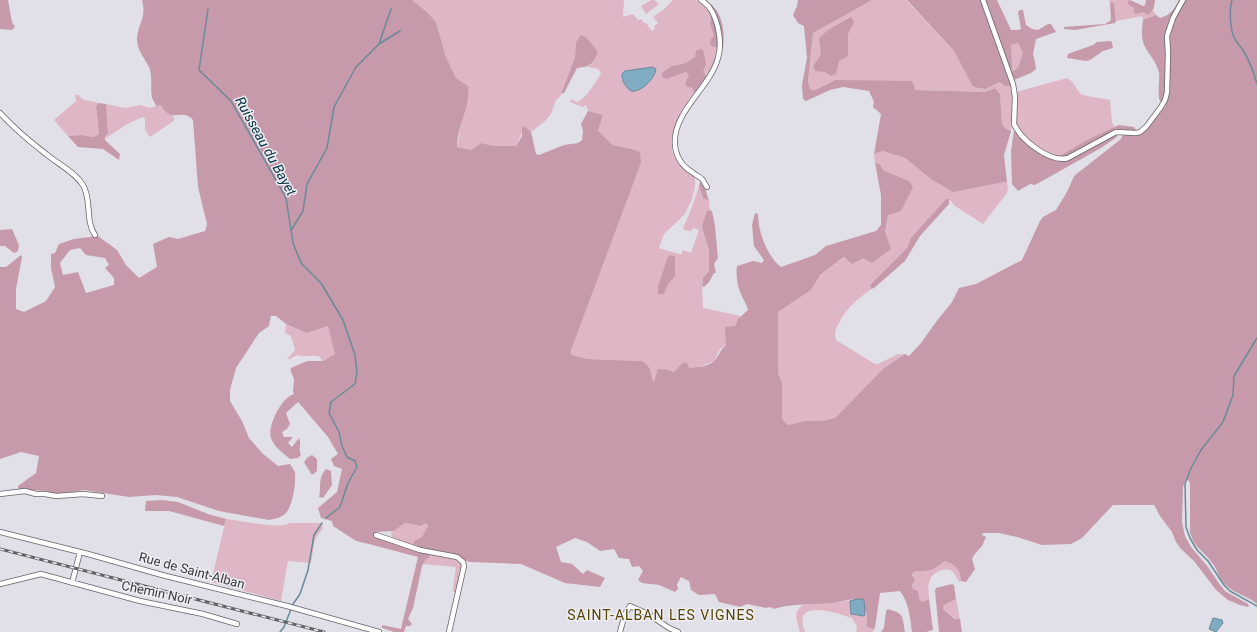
<svg xmlns="http://www.w3.org/2000/svg" width="1257" height="632" font-family="Roboto,sans-serif">
  <style>
    .green { fill: #dfb6c5 }
    .forest { fill: #c69aaa; fill-rule: evenodd }
    .water { fill: #7facc2; stroke: #6a8a9a }
    .lines { fill: none; stroke-linecap: round; stroke-linejoin: round }
    .stream { stroke: #6a8a9a; stroke-width: 1.5 }
    .street-casing { stroke: #636268; stroke-width: 6 }
    .street { stroke: #fff; stroke-width: 4.5 }
    .rail-casing { stroke: #626266; stroke-width: 3 }
    .rail { stroke: #eeeef5; stroke-width: 1.5; stroke-dasharray: 4.5; stroke-linecap: butt }
    .labels { text-anchor: middle; stroke-width: 3; stroke-linejoin: round; paint-order: stroke }
    .street-label { font-size: 13px; fill: #39393c; stroke: #eeeef5 }
    .water-label { font-size: 14px; font-style: italic; fill: #093242; stroke: #eeeef5 }
    .neighbourhood-label { font-size: 14px; letter-spacing: 1px; fill: #584301; stroke: #eeeef5 }
  </style>
  <rect width="100%" height="100%" fill="#e1e0e8"/>
  <path class="green" d="M412 0H624L623 17 633 14 638 20 641 19 644 23H646L652 31 655 28 654 26 658 23 653 17 663 10 673 0H696L706 6 711 14 710 24 714 36 713 47 717 48 715 62 707 77 703 72 695 57 686 63 672 66 667 79 686 72 689 75 687 87 692 88 695 94C676 122 654 153 694 176L695 179V186L692 199 685 214 664 234 659 248 679 254H681L683 250 691 253 699 230 693 228 692 231 684 230 683 228 692 207 699 186 703 198 709 201 710 210H709L703 231 709 250V271L703 278 702 283 703 308 741 316 738 319 726 345 720 349 714 361 697 368H689L687 362 682 363 674 372 668 370 654 382 652 380C652 371 649 365 642 361L587 359 572 355 570 353 641 163 632 149 613 145 598 131 603 115 588 111 586 105 583 107 570 102 571 99 577 102C586 99 596 82 601 73L598 69 588 67 592 64 598 52 586 38 581 35 576 42 575 57 560 97 556 100 551 114 545 121 531 132 525 126 516 146H494L481 143 471 150 457 147 468 86 456 78 446 57 436 22 427 12Z
    M651 0H654L659 4 646 14 641 6Z
    M872 0H906L954 51 973 87 985 89 1000 82 1012 86 1013 116 1011 131 1006 129 1002 124 1000 94 995 88 985 92 914 90V85L835 80 815 90 810 89 808 81 813 33Z
    M1109 0H1130L1128 1 1134 8 1133 12 1136 14 1144 12 1151 13 1153 10 1156 15 1143 20 1142 16 1116 21 1114 4 1110 3Z
    M1018 43 1023 53C1020 60 1020 68 1011 71V45Z
    M1067 78C1074 81 1076 90 1082 95L1110 100 1112 123 1115 127 1058 157C1044 152 1021 140 1017 124 1015 114 1016 103 1016 92Z
    M75 95H79L82 99 99 103 96 106 99 134 94 137 82 135 68 136 54 120 76 101Z
    M106 104 125 108 141 105 149 108 161 105 165 111 173 116 175 120 150 137 145 130V119L143 117 127 124 106 138 105 137 108 133Z
    M883 151 905 158 931 179 1007 182 1008 188 1007 193 983 224 955 206 949 199H946L912 238 907 248 870 285 871 289C857 300 847 307 839 323 835 329 834 334 836 340L875 364H878L898 354H905L884 368 836 417C826 422 817 420 807 421 801 421 794 424 788 425L782 419V383L778 373V312L811 290 820 275 845 257 885 232 888 215 909 181 883 170 880 164 875 163 874 154Z
    M286 324 307 333 328 326 336 354 323 361H322L320 357C310 354 307 358 297 355L290 359H287L295 350 291 336 285 333Z
    M226 519C238 520 281 530 289 523H320L323 528 315 539 311 563 288 561 281 601 211 582Z
    M405 523 419 526 426 523 428 526 422 537 413 546 392 538 391 532 394 531Z
    M428 553C436 555 462 555 462 566 462 574 457 584 455 592H453V589L456 567 423 564Z
    M944 561C956 563 960 569 961 581L959 582C957 578 955 574 952 571 944 567 933 572 930 580 927 586 929 593 929 599L922 602C914 594 908 581 915 571H927Z
    M956 599 960 619H956L943 609 944 605Z
    M851 600 850 601 865 615V611L867 613V627L873 629 875 628 873 632H856L857 626 852 618C837 613 791 597 805 632H800L796 617 797 611 802 605 833 603Z"/>
  <path class="forest" d="M0 0H8L12 22 15 27 12 30 0 29Z
    M142 0H412L427 12 436 22 446 57 456 78 468 86C471 106 457 126 457 147L471 150 481 143 494 146H516L522 136V128L525 126 531 132 536 154 539 155 564 145 578 143 582 140 583 131 581 124 588 111 603 115 598 131 613 145 632 149 640 152 641 163 570 353 572 355 587 359 642 361C649 365 652 371 652 379L654 382 658 369 668 370 674 372 682 363 687 362 689 368C696 368 709 366 714 361 720 355 719 351 726 345L725 327 735 326 738 319 748 310C746 302 741 296 739 289 737 283 736 273 737 266L753 261 762 263 764 260 754 246 752 225 755 213 758 214C758 232 767 256 781 267L815 255 826 246 876 231 881 225V195L875 163 880 164 883 170 909 181 913 187 901 211 888 215 885 232 891 249 872 263 863 258 852 264 844 257 820 275 811 290 778 312V373L782 383V419L788 425C794 424 801 421 807 421 817 420 826 422 836 417L884 368 905 354 909 356 921 343 936 322 952 302 959 288 976 284 1022 260 1040 221 1043 217 1056 210 1067 192 1074 176 1121 139 1122 136C1127 134 1130 136 1135 135 1148 132 1157 116 1165 107L1166 104C1164 103 1162 102 1160 101 1157 97 1160 79 1159 73 1157 62 1149 55 1144 45 1141 37 1142 28 1143 20L1156 15 1160 18C1171 15 1174 9 1179 0H1257V604C1248 596 1236 594 1228 587 1220 581 1218 571 1213 564 1204 551 1194 548 1190 532V483L1188 480 1186 479 1183 487 1182 522 1185 536 1191 547 1208 567 1218 582 1225 591 1248 604 1249 607 1240 605 1228 600 1216 590 1194 561 1181 549 1176 542 1172 532 1160 516 1154 505H1113L1082 538 1071 544 1042 545 1017 537 999 533H983L982 535 986 537 982 546 974 555 972 559 975 569 966 582 961 581C960 569 956 564 944 561 935 570 928 572 915 571L912 575 915 581 912 584 913 589 918 591 919 598 922 602 929 599 933 630 926 632H912C910 617 909 603 900 591L880 593 875 628 873 629 867 627V613L865 611 864 600C853 598 844 601 833 603 814 605 792 603 774 609L770 607 766 608 747 604 740 607 719 602 715 594 699 595 691 590 689 581 681 577 677 584 678 589 675 592 659 585 642 583 638 580 643 571 639 566 632 567 629 559 619 558 614 549 600 551 587 542 575 538 556 547 561 562 572 564 583 574 587 570 605 578 600 587 565 583 521 564 470 562 413 546 414 541 422 537 428 526 426 523 420 526 405 523 394 531 375 532 374 535 428 553 430 556 429 558 426 559 422 566 413 608 408 619 412 624 410 626H406L404 632H394L382 628V625L401 629 418 557 369 544 356 541 333 526 332 521 321 518 318 508 337 492 342 469 334 466 331 459 338 454 328 437 298 402 286 413 290 424 287 429 282 432 284 437H293L288 443 292 447 299 438C302 445 298 448 301 455L298 458 290 459C283 453 274 447 271 438 267 426 282 397 294 394L293 392 294 379 290 369 293 367 307 361H323L335 354 328 326 307 333 286 324 276 316H271L269 326 259 333 236 368 230 390V401L242 421 249 438 262 453 278 466 290 464C292 467 294 470 295 473 296 482 293 505 286 513 282 517 275 519 269 520L219 511 177 497 156 495 129 497 84 490 60 494 45 491 18 489V486L36 473 39 456 21 452 0 459V267H6L21 255 22 257 16 289V309L24 312 46 301 55 287 51 268V254L55 253 59 244 74 239 98 236 117 250 126 265 139 278 157 267 153 244 169 237 178 239 205 231 207 224 198 187 193 120C182 107 171 125 161 105L156 106C155 103 153 100 152 98 150 88 153 77 149 67 144 57 137 50 137 39 138 23 147 18 142 0ZM80 248 86 255 105 258 109 265 105 268 114 278V285L86 293 78 272 63 275 60 263 70 250Z
    M798 0H872L813 33 808 81 810 89 815 90 835 80 911 81 914 85 915 90 985 92 995 88 1000 94 1002 124 1006 129 1011 131 1004 155 1007 182H1003L953 192 931 179 905 158 883 151 874 154 881 114 873 107 874 102 869 91 843 87 830 90 806 101 803 99 802 85 807 58 804 26 798 23 793 15 797 6Z
    M907 0H997L1011 30H1018L1021 29 1018 12 1020 10H1023L1026 25 1032 29 1038 30 1048 24H1051L1056 32 1036 39 1033 54 1035 62 1036 69 1031 73 1014 80 1012 79V86H1005L1000 82 985 89 973 87 954 51ZM1018 43 1023 53C1020 60 1020 68 1012 71L1011 45Z
    M1130 0 1143 6 1145 5 1146 0H1155C1154 7 1154 12 1147 15L1144 12 1136 14 1133 12 1134 8 1128 4V1Z
    M1110 3H1114L1116 21 1115 23 1075 30 1064 29V27L1105 24 1110 21 1111 19Z
    M711 4C723 15 725 32 723 48L713 47 710 44 711 39 714 36 710 24 711 14 709 9Z
    M851 17 854 22 848 34V56L839 61 836 74 831 76 825 72 815 71 813 66 821 55 819 38 828 30Z
    M581 35 586 37 598 52C592 65 592 66 577 68L564 93 561 94 575 57 576 42Z
    M1111 41 1112 43 1113 48 1103 51 1090 60 1086 61 1067 58 1068 54 1093 45 1097 42Z
    M701 49 703 50 706 64 703 72 707 77 695 94 692 88 687 87 685 84 689 75 686 72 667 79 662 77V73L672 66 686 63 695 57 696 51Z
    M99 103 106 104 108 133 105 137V140L120 154 119 160 103 149 78 147 68 136 82 135 94 137 99 134 96 106Z
    M1119 125 1134 127 1136 130 1134 132H1127L1123 129 1120 130 1116 133 1117 137 1101 148 1035 185 1030 184 1018 191 1012 184 1011 151 1014 131C1025 143 1039 156 1056 160L1058 157 1089 139Z
    M700 182H702L705 188 709 201 703 198 699 186Z
    M946 199H949V204L920 236 905 261 874 288 871 289 870 285 907 248 911 238Z
    M709 210 712 211 715 226 717 248 718 258 714 264 716 273H714L709 282 704 287 702 286 703 278 709 271V250L703 231 702 226 707 211Z
    M12 229 19 245 18 251 14 253 5 246H0V230Z
    M670 255 675 257V276L668 284 664 294H658V287L667 259Z
    M312 455 317 459V471L312 475 304 462 307 458Z
    M326 469 331 471 332 485 323 498 319 497C322 487 317 479 326 469Z
    M162 500 178 502 208 514 226 519 224 526 169 511H145L146 501Z
    M952 584 954 585 956 599 944 605 943 609 955 619H960L962 632H939L935 591 936 588Z
    M888 609C905 614 902 616 905 632H881L884 628 886 611Z"/>
  <path class="water" d="M653 67 656 69C655 78 641 93 631 91 625 86 622 82 622 74L625 71Z
    M857 599H863L864 600 865 615 864 616 851 614 850 601Z
    M1213 618 1222 620 1223 623 1216 632 1209 629Z"/>
  <g class="lines">
    <path class="stream" d="M1232 0C1229 10 1230 28 1234 37 1236 42 1240 46 1243 50 1249 60 1254 73 1257 84
      M208 9 199 70 231 101 286 198 293 243 301 263 321 283 343 320 355 355 357 372 355 384 331 402 329 413 339 432 342 446 347 457 355 461 357 467 348 483 340 507 326 518
      M379 44 400 31
      M292 229 303 211 307 184 327 148 334 107 356 67 379 44 391 9
      M1257 338 1234 376 1233 395 1223 422 1201 450 1190 470 1185 484 1186 527 1190 538 1197 550 1208 561 1224 585 1230 591 1257 606
      M280 632 284 627 293 604 300 594 308 570 314 535 322 523"/>
    <defs>
      <path id="street" d="M701 0C711 6 715 16 718 28 720 37 721 48 718 58 710 88 672 112 675 145 676 156 682 166 692 172 695 175 699 176 702 179 704 181 705 185 707 187
        M983 0 1013 84 1015 97 1014 124C1021 140 1050 163 1068 158L1116 132 1136 133 1140 132 1146 127 1161 107 1165 100 1167 92 1168 53 1167 36 1173 18 1183 0
        M0 113C14 128 29 141 46 154 58 164 75 172 83 185 92 200 85 221 95 235
        M0 494 25 491 36 494H45L56 496 83 494 102 496
        M0 532 88 554 162 575 287 606 379 632
        M376 535 420 550 457 557 463 562 464 566 449 632
        M72 583 80 552
        M0 584 41 574 140 601 203 614 237 624
        M620 632 625 614 630 606 648 614 669 628 678 632"/>
    </defs>
    <use href="#street" class="street-casing"/>
    <use href="#street" class="street"/>
    <defs>
      <path id="rail" d="M0 549 324 632"/>
    </defs>
    <use href="#rail" class="rail-casing"/>
    <use href="#rail" class="rail"/>
  </g>
  <g class="labels">
    <g class="street-label">
      <text transform="translate(192 570) rotate(15)" y="5">Rue de Saint-Alban</text>
      <text transform="translate(157 592) rotate(12)" y="5">Chemin Noir</text>
    </g>
    <g class="water-label">
      <text transform="translate(266 146) rotate(61)" y="5">Ruisseau du Bayet</text>
    </g>
    <g class="neighbourhood-label">
      <text x="661" y="620">SAINT-ALBAN LES VIGNES</text>
    </g>
  </g>
</svg>
